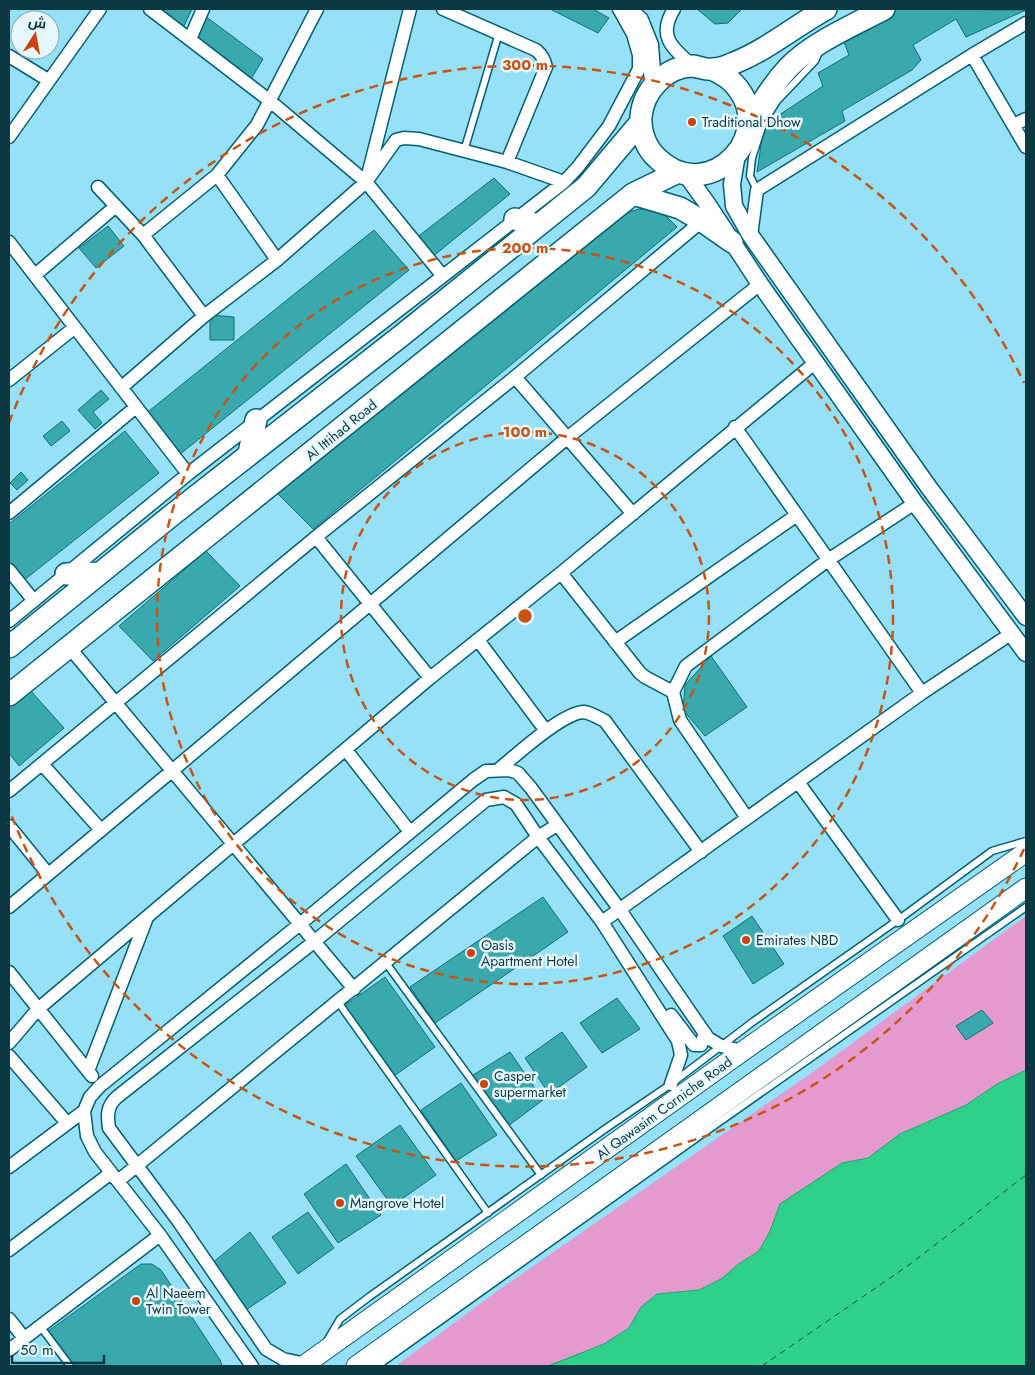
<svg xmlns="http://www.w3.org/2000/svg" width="1035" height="1375" font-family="Jost,Cairo,sans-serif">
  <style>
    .green { fill: #e59acf }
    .water { fill: #2fd18a; stroke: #24a375 }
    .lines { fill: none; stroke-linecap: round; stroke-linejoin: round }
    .ferry { stroke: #185336; stroke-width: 1; stroke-dasharray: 6 5; stroke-linecap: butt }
    .building { fill: #39a9ad; stroke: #126f72 }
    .service-casing { stroke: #035f72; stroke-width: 9 }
    .minor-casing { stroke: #035f72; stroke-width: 15 }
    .tertiary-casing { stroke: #035f72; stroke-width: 19 }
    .secondary-casing { stroke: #035f72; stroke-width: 21 }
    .primary-casing { stroke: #035f72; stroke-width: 24 }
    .service { stroke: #fff; stroke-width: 6 }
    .minor { stroke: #fff; stroke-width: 12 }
    .tertiary { stroke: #fff; stroke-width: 16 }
    .secondary { stroke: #fff; stroke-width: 19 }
    .primary { stroke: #fff; stroke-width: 21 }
    .ring { fill: none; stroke: #c75414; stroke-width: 2.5; stroke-dasharray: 9 6 }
    .poi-dot { fill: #cb440c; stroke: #e6f8fd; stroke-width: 2 }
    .labels { text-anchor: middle; stroke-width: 5; stroke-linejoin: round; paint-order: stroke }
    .poi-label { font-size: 14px; fill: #0c3843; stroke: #e6f8fd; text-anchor: start }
    .street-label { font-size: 14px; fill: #0c3843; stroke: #e6f8fd }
    .centre { fill: #c75414; stroke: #e6f8fd; stroke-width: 2.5 }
    .ring-label { font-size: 15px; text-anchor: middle; font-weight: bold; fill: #c75414; stroke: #e6f8fd; stroke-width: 5; stroke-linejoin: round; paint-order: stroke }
  </style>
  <rect width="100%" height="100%" fill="#96e1f7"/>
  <path class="green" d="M1026 916V1070L997 1084 966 1105 900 1134 868 1158 842 1164 780 1204 770 1231 759 1251 740 1263 721 1279 699 1290 657 1294 641 1307 629 1328 604 1344 548 1366H396L496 1292 817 1069Z"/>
  <path class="water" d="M1026 1070V1366H548L604 1344 629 1328 641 1307 657 1294 699 1290 721 1279 740 1263 759 1251 770 1231 780 1204 842 1163 868 1158 900 1134 966 1105 997 1084Z"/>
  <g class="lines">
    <path class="ferry" d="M762 1366 909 1265 1026 1175"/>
  </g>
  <path class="building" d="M158 9H192L183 28Z
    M550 9H593L609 18 598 33Z
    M697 9H742L728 23 715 24Z
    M889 9 1026 10 966 37 956 19 913 45 921 60 912 70 842 111 845 121 757 172 764 125 823 86 818 73 849 55 844 42 876 25 873 18Z
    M205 16 263 59 250 81 197 40Z
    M494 178 510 194 432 257 416 238Z
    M639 209H651L664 214 677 227 313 529 277 493 629 212Z
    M108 226 124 246 96 268 79 248Z
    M374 230 409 270 179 455 144 415Z
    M210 315 234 317V340H210Z
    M101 390 109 399 93 412 102 423 95 429 78 410Z
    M62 421 70 431 51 446 43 436Z
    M125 431 159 473 23 581 9 563V524Z
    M21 472 28 480 17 490 10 483Z
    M206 551 240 586 153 661 119 626Z
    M711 656 747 707 705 736 683 710 685 685Z
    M29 689 64 728 19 766 9 753V704Z
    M543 897 568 932 435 1023 410 987Z
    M752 916 784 964 753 984 723 936Z
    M385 977 435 1047 394 1076 344 1006Z
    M617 998 640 1029 602 1053 580 1023Z
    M982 1010 993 1023 966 1040 956 1026Z
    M562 1032 587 1067 549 1094 525 1058Z
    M510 1052 543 1100 508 1126 473 1075Z
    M461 1083 497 1135 456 1161 421 1110Z
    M400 1125 436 1175 392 1206 356 1156Z
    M346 1164 381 1215 338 1243 304 1194Z
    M308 1212 334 1248 298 1274 272 1237Z
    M250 1232 286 1283 243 1312 211 1264Z
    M141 1264H152L161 1270 220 1360 222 1366H74L47 1332Z"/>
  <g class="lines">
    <defs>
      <path id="service" d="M464 151 499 33
        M757 190 750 176 752 158 764 121 777 101 815 61 819 52
        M386 963 541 1175
        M338 1002 488 1213
        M40 1326 70 1366
        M327 1341 340 1319 369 1297 605 1129 671 1084 754 1021 898 920 992 851 1026 841
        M377 1366 705 1132 1026 907"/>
      <path id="minor" d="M150 9 270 101 366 182 442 275
        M443 9 536 50C542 55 544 59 546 67L507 162
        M674 9C657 36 672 48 693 66
        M190 39 203 9
        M972 55 1026 147
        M9 56 48 80
        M1013 125 1026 119
        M9 137 100 9
        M217 175 277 260
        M368 175 410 9
        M98 187 143 235
        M751 236 757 190 972 55 1026 23
        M9 242 188 474
        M35 275 116 206
        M204 316 143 235 217 175 257 125 317 9
        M515 377 633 514
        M9 380 74 328
        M122 387 204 316 277 260 366 182 396 140 404 138 419 139 507 162 564 182
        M735 427 922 693
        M9 513 136 407
        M316 537 430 678
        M9 570 34 601
        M561 573 640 673 645 677 673 692
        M9 621 188 474 564 182 578 167 609 126 639 69V55L633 34 619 9
        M478 640 546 731
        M615 642 797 515
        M69 647 354 989
        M346 750 410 832
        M42 764 101 830
        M498 770C515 756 563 712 584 712 591 713 599 718 605 721L701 852
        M798 782 898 920
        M9 791 316 537 515 377 702 221
        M747 818 680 720 673 692 686 666 828 560 915 503
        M9 826 48 874
        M9 907 173 770 567 438 760 284
        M602 922 922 693 1012 633
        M9 972 92 1076
        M671 1015 694 1045H701L705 1033
        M9 1043 38 1009 430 678 561 573 816 362
        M9 1056 67 1123
        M88 1071 146 920
        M9 1167 84 1111
        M118 1181 538 837 557 825
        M9 1250 111 1173
        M9 1319 24 1338
        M9 1350 160 1235
        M306 1364 283 1359 266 1349 179 1222 109 1128C107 1115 107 1106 117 1097L315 941 486 800 504 797 516 804 538 837 602 922 678 1041 681 1055 671 1084
        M252 1366 160 1235 95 1152 87 1136 84 1111 90 1097 100 1086 300 924 473 780 486 771 509 770 518 773 531 788 620 910 708 1038 721 1046 743 1051"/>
      <path id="tertiary" d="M628 9 640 20 650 45 653 85
        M737 154 732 184 734 206 751 236 930 489 1026 617
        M685 173 706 202 760 284 915 503 1026 653"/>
      <path id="secondary" d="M303 1366 743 1051 1026 852
        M356 1366 1026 888"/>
      <path id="primary" d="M712 69C718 72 724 75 729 79 785 128 710 210 657 158 646 148 640 132 641 117 643 91 666 66 693 66 700 67 706 70 712 69 719 69 728 66 734 63 767 50 795 26 826 9
        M749 124C761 104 773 84 789 67 812 43 854 25 884 9
        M633 194 680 208 702 221 732 242
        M515 219 538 225
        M249 453 256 420
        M66 574 100 573
        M9 647 172 515 401 336 586 187 640 123
        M9 695 633 194 678 172"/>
    </defs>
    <use href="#service" class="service-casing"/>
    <use href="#minor" class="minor-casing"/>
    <use href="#tertiary" class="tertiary-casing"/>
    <use href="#secondary" class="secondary-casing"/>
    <use href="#primary" class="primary-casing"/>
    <use href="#service" class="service"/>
    <use href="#minor" class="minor"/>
    <use href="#tertiary" class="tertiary"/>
    <use href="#secondary" class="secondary"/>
    <use href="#primary" class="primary"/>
  </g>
  <g class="ring">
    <circle cx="525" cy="616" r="184"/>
    <circle cx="525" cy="616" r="368"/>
    <path d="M1024 849A551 551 0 0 1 9 809M9 423A551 551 0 0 1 1024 383"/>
  </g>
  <g class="poi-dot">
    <circle cx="692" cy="122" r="5"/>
    <circle cx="746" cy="940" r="5"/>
    <circle cx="471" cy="953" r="5"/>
    <circle cx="484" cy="1084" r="5"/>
    <circle cx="340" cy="1203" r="5"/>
    <circle cx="136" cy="1301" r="5"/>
  </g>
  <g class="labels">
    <g class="poi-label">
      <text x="702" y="127">Traditional Dhow</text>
      <text x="756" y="945">Emirates NBD</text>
      <text x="481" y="950">Oasis<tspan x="481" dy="16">Apartment Hotel</tspan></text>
      <text x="494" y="1081">Casper<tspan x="494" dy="16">supermarket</tspan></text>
      <text x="350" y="1208">Mangrove Hotel</text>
      <text x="146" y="1298">Al Naeem<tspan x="146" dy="16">Twin Tower</tspan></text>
    </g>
    <g class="street-label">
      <text transform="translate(341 430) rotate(-39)" y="5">Al Ittihad Road</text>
      <text transform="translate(664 1108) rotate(-36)" y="5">Al Qawasim Corniche Road</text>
    </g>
  </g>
  <circle cx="525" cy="616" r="8" class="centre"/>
  <g class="ring-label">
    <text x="525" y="70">300 m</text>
    <text x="525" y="253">200 m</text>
    <text x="525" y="437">100 m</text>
  </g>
  <rect width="1035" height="1375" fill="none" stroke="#0c3843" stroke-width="20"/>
  <g transform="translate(35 35) rotate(11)"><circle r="24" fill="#e6f8fd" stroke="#8fabb3"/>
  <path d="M0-4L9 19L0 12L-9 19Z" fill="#cb440c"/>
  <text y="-8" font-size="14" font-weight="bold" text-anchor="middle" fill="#0c3843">ش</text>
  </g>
  <path d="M12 1355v8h92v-8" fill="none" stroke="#0c3843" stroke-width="2.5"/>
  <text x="20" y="1355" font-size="15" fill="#0c3843" stroke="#e6f8fd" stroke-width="4" paint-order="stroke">50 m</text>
</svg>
